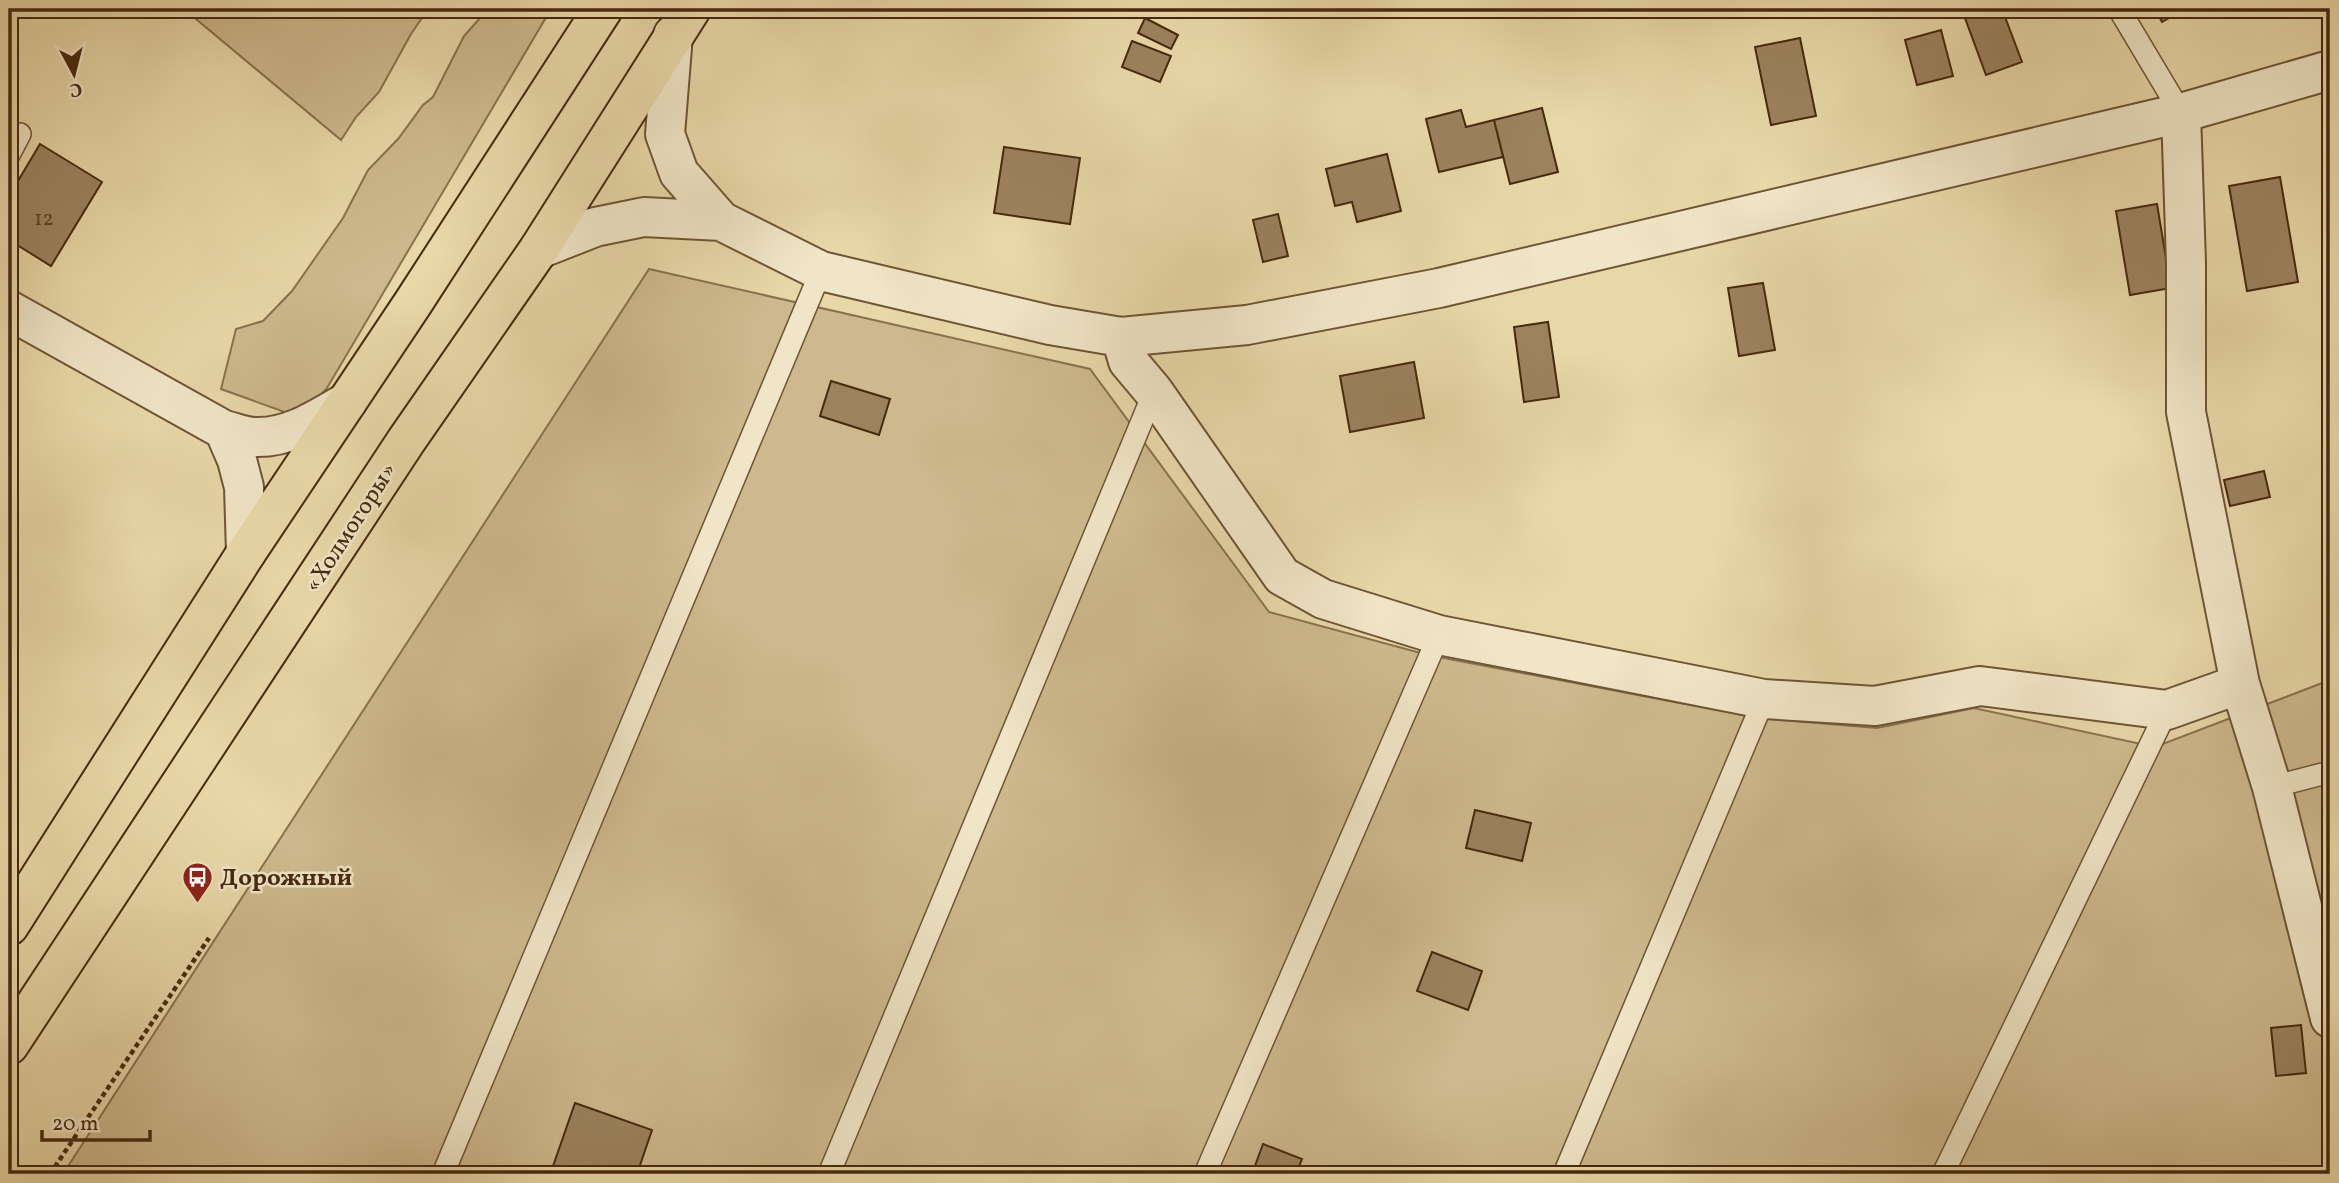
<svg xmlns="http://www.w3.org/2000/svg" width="2339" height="1183" font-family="Vollkorn,serif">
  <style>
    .green { fill: #cdb98d; stroke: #8a714e; stroke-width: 2 }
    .building { fill: #9b835e; stroke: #47290f; stroke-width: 2 }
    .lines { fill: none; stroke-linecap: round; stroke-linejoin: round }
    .lane-casing { stroke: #6f5435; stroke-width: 24 }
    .street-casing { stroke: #6f5435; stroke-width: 42 }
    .highway-casing { stroke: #47290f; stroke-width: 42 }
    .path { stroke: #47290f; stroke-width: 4.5; stroke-dasharray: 5 3.5; stroke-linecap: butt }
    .lane { stroke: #f0e5c6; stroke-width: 21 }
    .street { stroke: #f0e5c6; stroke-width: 38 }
    .highway { stroke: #e8d7a7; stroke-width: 38 }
    .labels { text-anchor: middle; stroke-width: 5; stroke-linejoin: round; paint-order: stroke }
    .number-label { font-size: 21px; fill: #5c4023 }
    .street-label { font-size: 24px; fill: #47290f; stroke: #f0e5c6 }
    .poi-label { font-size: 24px; font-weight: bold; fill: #47290f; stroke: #f0e5c6; text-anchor: start }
  </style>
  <rect width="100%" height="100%" fill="#e8d7a7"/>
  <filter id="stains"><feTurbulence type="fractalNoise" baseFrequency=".00286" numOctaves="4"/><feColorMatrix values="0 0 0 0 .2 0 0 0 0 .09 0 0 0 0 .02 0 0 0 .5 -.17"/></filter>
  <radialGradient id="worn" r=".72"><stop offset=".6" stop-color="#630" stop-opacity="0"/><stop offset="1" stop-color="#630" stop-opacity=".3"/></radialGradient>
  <path class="green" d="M184 9H428L411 34 379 92 356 117 341 140Z
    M488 9H551L327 388 318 398 290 414 221 389 236 329 263 321 292 291 343 218 368 170 398 139 423 105 433 97 464 36Z
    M649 269 1090 369 1269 612 1428 655 1758 718 1877 728 1974 708 2155 747 2330 680V1174H63Z"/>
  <path class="building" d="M1990 9H2002L2022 62 1986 75 1965 18Z
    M2155 9H2185L2162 22Z
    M1145 18 1178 35 1171 49 1138 33Z
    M1941 30 1953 76 1917 85 1905 40Z
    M1800 38 1816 116 1771 125 1755 47Z
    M1132 41 1171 56 1160 82 1122 67Z
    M1542 108 1558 172 1510 184 1494 120Z
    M1461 110 1466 127 1494 120 1503 157 1439 172 1426 119Z
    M40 144 102 182 51 266 9 240V196Z
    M1004 147 1080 158 1070 224 994 213Z
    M1387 154 1401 211 1357 222 1352 202 1335 206 1326 169Z
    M2280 177 2298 282 2247 291 2229 186Z
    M2157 204 2171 288 2130 295 2116 211Z
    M1278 214 1288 256 1263 262 1253 220Z
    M1763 283 1775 350 1739 356 1728 288Z
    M1548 322 1559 397 1524 402 1514 327Z
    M1414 362 1424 418 1350 432 1340 376Z
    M831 381 890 399 879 435 820 416Z
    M2264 471 2270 497 2230 506 2224 480Z
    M1475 810 1531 823 1522 861 1466 848Z
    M1432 952 1482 971 1468 1010 1417 991Z
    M2301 1025 2306 1073 2276 1076 2271 1028Z
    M575 1103 652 1130 637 1174H567L552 1169Z
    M1263 1144 1302 1159 1296 1174H1252Z"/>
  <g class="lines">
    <defs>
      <path id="lane" d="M2119 9 2181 113
        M9 155 20 134
        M2272 787 2330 772
        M443 1174 821 271
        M829 1174 1154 392
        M1205 1174 1439 635
        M1564 1174 1764 699
        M1943 1174 2167 710"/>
      <path id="street" d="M673 35 665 134 679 173 721 221 821 271 1050 325 1121 337 1247 325 1439 288 2181 113 2330 70
        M2181 113 2186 263V412L2240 684 2272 787 2330 1018
        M539 249 595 227 644 217 721 221
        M9 310 224 430C234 432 245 437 256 437 290 438 319 418 347 402
        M1121 337 1128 361 1154 392 1282 576 1323 599 1439 635 1764 699 1875 706 1980 686 2167 710 2240 684
        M224 430 237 460 244 487 246 553"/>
      <path id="highway" d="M9 926 246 553 413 303 603 9
        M9 1045 406 441 539 249 691 9"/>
    </defs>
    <use href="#lane" class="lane-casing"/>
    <use href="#street" class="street-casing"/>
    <use href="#highway" class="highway-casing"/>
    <path class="path" d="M50 1174 209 938"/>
    <use href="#lane" class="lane"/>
    <use href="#street" class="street"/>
    <use href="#highway" class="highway"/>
  </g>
  <defs>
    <symbol id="bus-pin" viewBox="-11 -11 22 30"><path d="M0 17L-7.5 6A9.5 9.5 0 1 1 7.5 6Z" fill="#8f2418" stroke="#f0e5c6"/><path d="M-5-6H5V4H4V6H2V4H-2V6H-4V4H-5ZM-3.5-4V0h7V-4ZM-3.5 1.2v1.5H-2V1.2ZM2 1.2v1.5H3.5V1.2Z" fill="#fff"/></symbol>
  </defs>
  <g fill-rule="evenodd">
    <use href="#bus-pin" x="180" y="860" width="35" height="47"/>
  </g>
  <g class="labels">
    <g class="number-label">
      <text x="44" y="225">12</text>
    </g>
    <g class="street-label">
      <text transform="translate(350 527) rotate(-57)" y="8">«Холмогоры»</text>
    </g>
    <g class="poi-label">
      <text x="220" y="885">Дорожный</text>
    </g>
  </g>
  <rect width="2339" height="1183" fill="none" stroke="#e8d7a7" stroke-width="35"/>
  <rect x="10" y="10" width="2318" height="1162" fill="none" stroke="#47290f" stroke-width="3.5"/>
  <rect x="18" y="18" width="2304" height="1148" fill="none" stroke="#47290f" stroke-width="2"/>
  <g transform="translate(74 74) rotate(173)" stroke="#f0e5c6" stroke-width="5" paint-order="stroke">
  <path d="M0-5L12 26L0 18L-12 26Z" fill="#47290f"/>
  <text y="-10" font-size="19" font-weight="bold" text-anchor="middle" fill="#47290f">С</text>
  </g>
  <path d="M42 1130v10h108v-10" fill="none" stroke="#47290f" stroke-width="3.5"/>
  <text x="52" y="1130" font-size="21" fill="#47290f" stroke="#f0e5c6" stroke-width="5" paint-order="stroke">20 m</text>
  <rect width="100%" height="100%" filter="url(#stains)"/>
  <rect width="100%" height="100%" fill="url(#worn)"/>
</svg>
